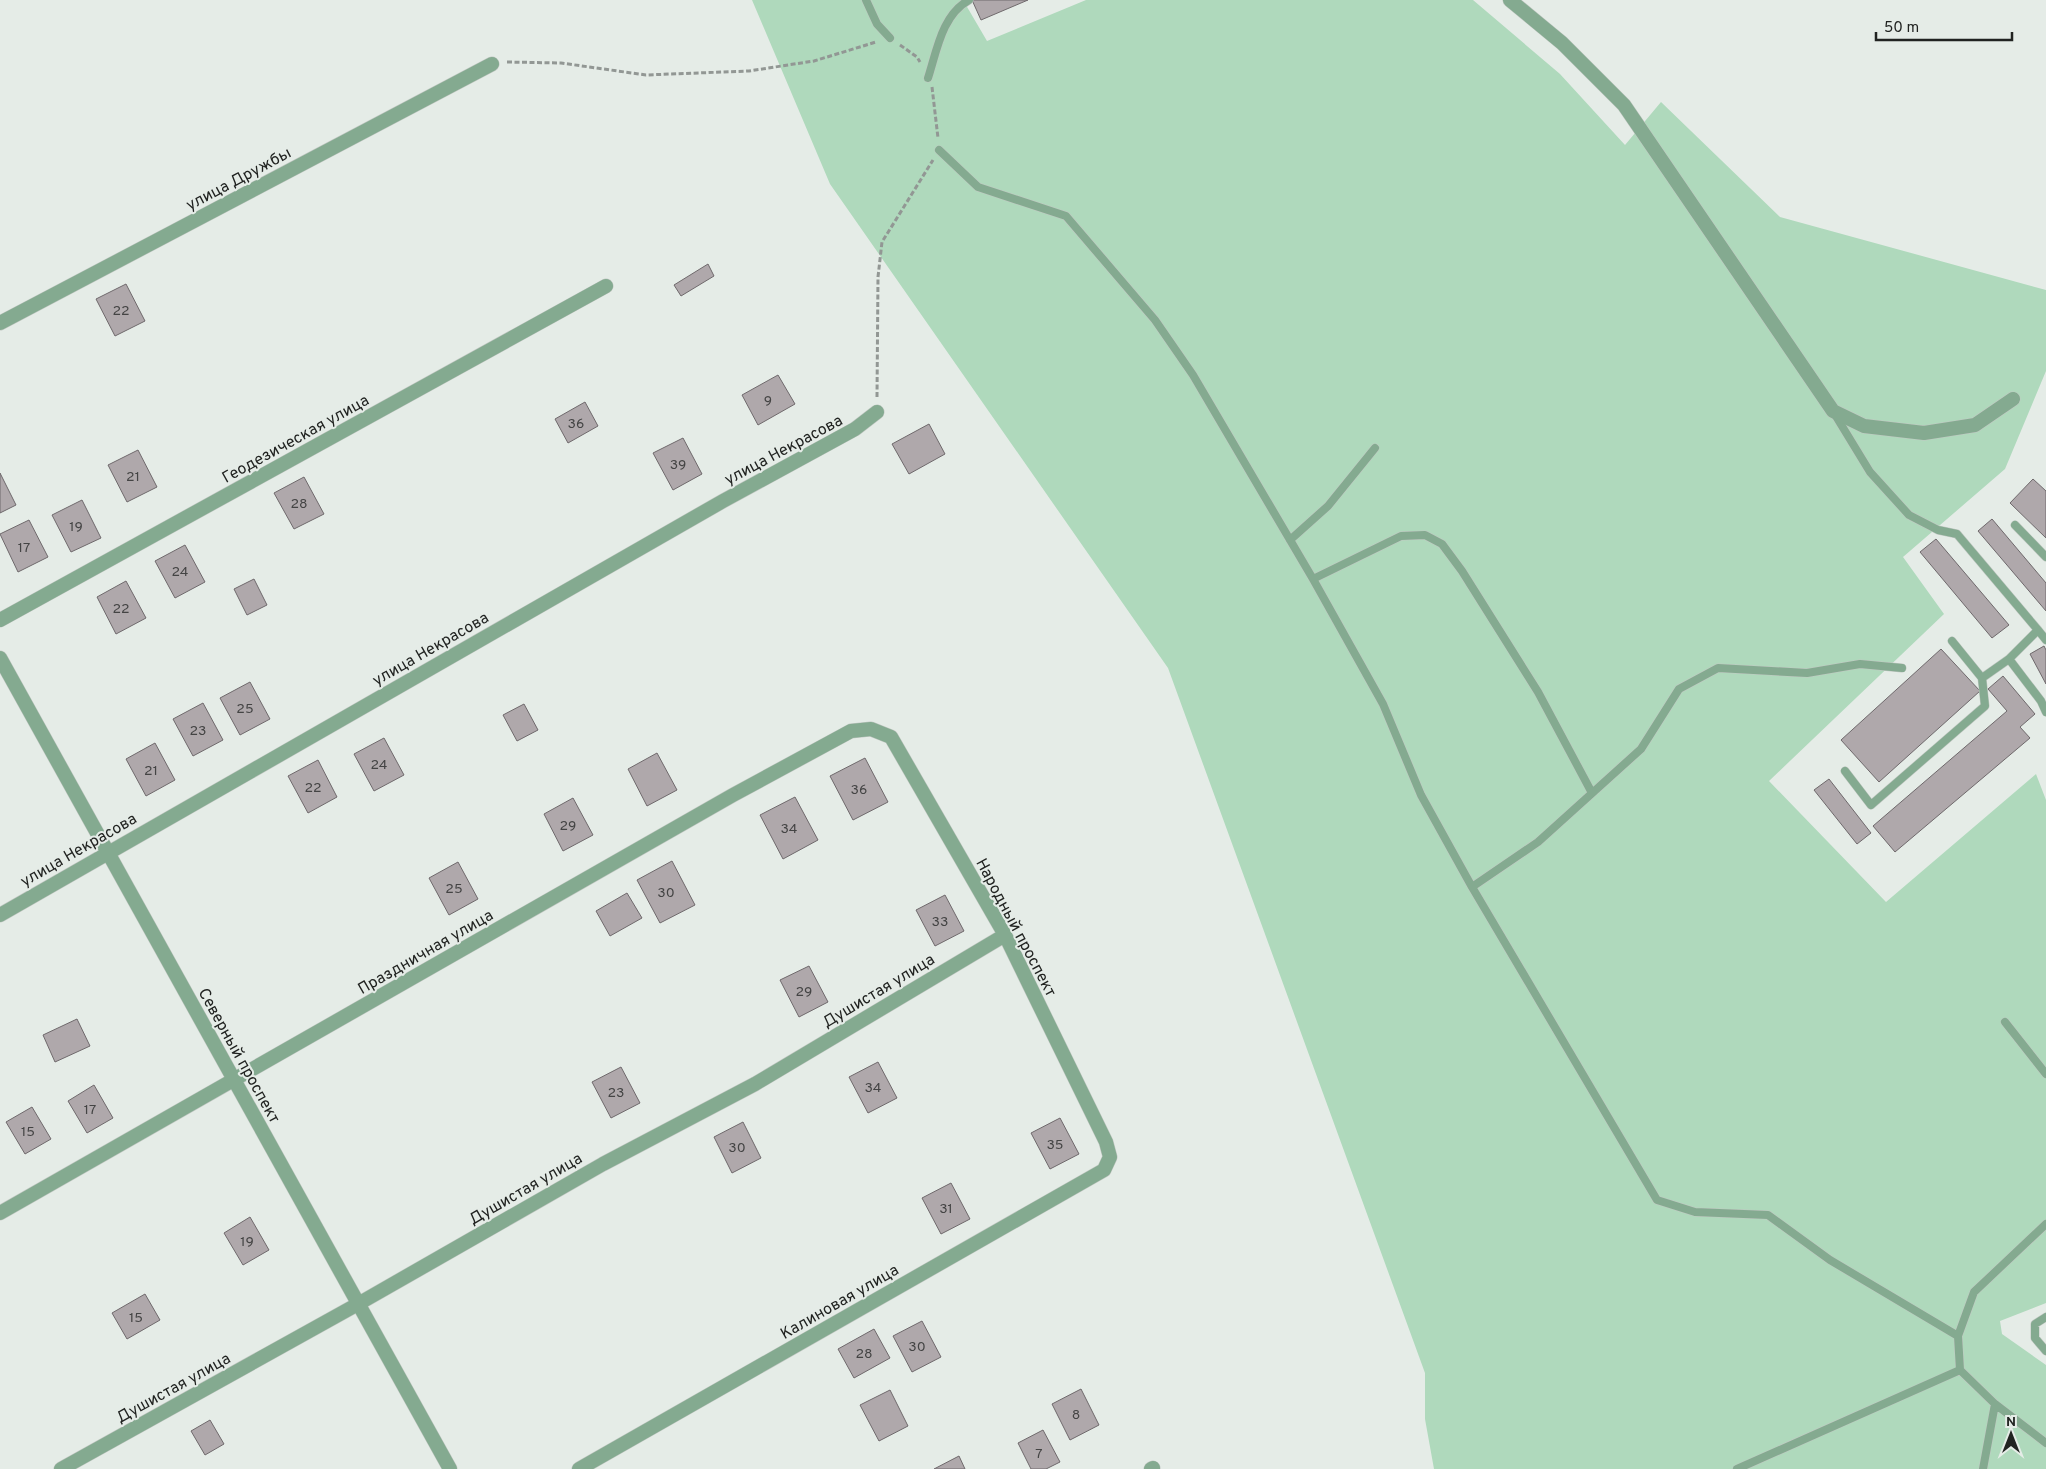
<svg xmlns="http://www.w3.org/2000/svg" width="2046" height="1469" font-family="Overpass,sans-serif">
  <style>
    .green { fill: #afd9bc }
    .building { fill: #afa8ab; stroke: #6f696c }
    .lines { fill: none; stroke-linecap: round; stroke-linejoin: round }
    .service-casing { stroke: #c2c8c3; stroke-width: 9 }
    .minor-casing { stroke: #c2c8c3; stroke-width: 15 }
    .path { stroke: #929794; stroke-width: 3; stroke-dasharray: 5 2.5; stroke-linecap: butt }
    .service { stroke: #84aa90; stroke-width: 8 }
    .minor { stroke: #84aa90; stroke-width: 14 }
    .labels { text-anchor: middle; stroke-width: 4; stroke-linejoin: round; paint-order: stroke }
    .number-label { font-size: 14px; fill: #444 }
    .street-label { font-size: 16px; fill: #212321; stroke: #e5ece7 }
  </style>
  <rect width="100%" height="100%" fill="#e5ece7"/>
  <path class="green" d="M752 0H963L987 41 1086 0H1473L1560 74 1625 145 1661 102 1780 217 2046 290V371L2005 469 1903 557 1944 614 1769 781 1886 902 2036 774 2046 800V1303L2000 1321 2002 1334 2046 1365V1469H1434L1425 1419V1373L1168 668 830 184Z"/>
  <path class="building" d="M972 0H1028L981 20Z
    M708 264 714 276 681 296 674 285Z
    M126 284 145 321 115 336 96 299Z
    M778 375 795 404 758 425 742 395Z
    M585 402 598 426 568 443 555 419Z
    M929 424 945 454 909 474 892 444Z
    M683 438 702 474 673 490 653 453Z
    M138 450 157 487 127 502 108 465Z
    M0 473 16 505 0 513Z
    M304 477 324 514 294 529 274 493Z
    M2033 479 2046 491V538L2010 503Z
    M82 500 101 538 71 552 52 515Z
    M1992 519 2046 583V611L1978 531Z
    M29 520 48 557 18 572 0 534Z
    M1936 539 2009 625 1992 638 1920 552Z
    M185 545 205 582 175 598 155 561Z
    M254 579 267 605 247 615 234 589Z
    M126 581 146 618 116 634 97 597Z
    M2044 646 2046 650V684L2030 654Z
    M1941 649 1980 691 1879 782 1841 740Z
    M2003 676 2035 714 2020 727 2030 738 1895 852 1873 826 2007 711 1988 689Z
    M250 682 270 719 240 735 220 698Z
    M203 703 223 740 193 756 173 719Z
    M524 704 538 730 517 741 503 715Z
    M384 738 404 775 374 791 354 754Z
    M155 743 175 780 146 796 126 759Z
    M657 753 677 790 647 806 628 769Z
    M865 758 888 802 853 820 830 776Z
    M318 760 337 797 308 813 288 776Z
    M1829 779 1871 833 1857 844 1814 790Z
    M795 797 818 840 783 859 760 815Z
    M573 798 593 835 563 851 544 814Z
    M672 861 695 905 660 923 637 880Z
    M458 862 478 899 449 915 429 878Z
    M627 893 642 918 610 936 596 911Z
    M945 895 964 931 935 946 916 910Z
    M809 966 828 1002 799 1017 780 980Z
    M77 1019 90 1046 55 1062 43 1035Z
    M878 1062 897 1098 868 1113 849 1077Z
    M621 1067 640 1103 611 1118 592 1082Z
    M94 1085 113 1118 87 1133 68 1101Z
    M32 1107 51 1139 25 1154 6 1122Z
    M1060 1118 1079 1154 1050 1169 1031 1133Z
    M743 1122 761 1158 732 1173 714 1137Z
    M951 1183 970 1219 941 1234 922 1198Z
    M250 1217 269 1250 243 1265 224 1233Z
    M145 1294 160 1320 127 1339 112 1313Z
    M922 1321 941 1357 912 1372 893 1336Z
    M874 1329 890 1358 854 1378 838 1349Z
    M1081 1389 1099 1425 1070 1440 1052 1404Z
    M890 1390 908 1426 879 1441 860 1405Z
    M210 1420 224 1444 205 1455 191 1431Z
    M1043 1430 1060 1462 1046 1469H1031L1018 1443Z
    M959 1456 965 1469H934Z"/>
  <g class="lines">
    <defs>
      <path id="service" d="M866 0 877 24 890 38
        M928 78C937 50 942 15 969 0
        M939 150 978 187 1066 216 1155 320 1193 375 1313 579 1383 704 1421 795 1472 887 1657 1200 1695 1212 1768 1215 1830 1260 1958 1336
        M1834 413 1870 472 1909 515 1938 530 1957 534 2038 630 2009 659 2041 701 2046 712
        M2015 525 2046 557
        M1290 540 1328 506 1375 448
        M1313 579 1401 536 1425 535 1442 544 1462 571 1538 692 1592 793
        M2038 630 2046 640
        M1952 641 1982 678
        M1845 771 1871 805 1985 706 1982 678 2009 659
        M1472 887 1538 842 1641 749 1679 689 1718 668 1807 673 1860 664 1902 668
        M2005 1022 2046 1074
        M2046 1317 2035 1324V1338L2046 1351
        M1995 1404 2046 1443
        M1737 1469 1960 1370
        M1983 1469 1995 1404 1960 1370 1958 1336 1974 1292 2046 1224"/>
      <path id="minor" d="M1510 0 1562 43 1624 105 1833 411 1864 426 1924 433 1975 425 2013 399
        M0 323 492 64
        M0 620 606 286
        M0 658 450 1469
        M0 915 723 501 855 429 877 412
        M0 1213 733 795 851 731 871 729 891 737 1005 935 1106 1142 1110 1157 1104 1170 579 1469
        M61 1469 358 1304 603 1164 755 1084 1005 935
        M1151 1469 1153 1468"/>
    </defs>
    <use href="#service" class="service-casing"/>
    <use href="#minor" class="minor-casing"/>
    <path class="path" d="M900 45 917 57 920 62
      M507 62 561 63 646 75 749 71 814 61 876 42
      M932 87 938 138
      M877 397 878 277 882 242 933 160"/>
    <use href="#service" class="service"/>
    <use href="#minor" class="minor"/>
  </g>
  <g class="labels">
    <g class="number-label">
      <text x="121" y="315">22</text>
      <text x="768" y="405">9</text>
      <text x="576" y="428">36</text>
      <text x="678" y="469">39</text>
      <text x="133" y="481">21</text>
      <text x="299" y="508">28</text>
      <text x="76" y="531">19</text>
      <text x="24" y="552">17</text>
      <text x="180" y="576">24</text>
      <text x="121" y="613">22</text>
      <text x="245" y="713">25</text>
      <text x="198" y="735">23</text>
      <text x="379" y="769">24</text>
      <text x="151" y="775">21</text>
      <text x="313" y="792">22</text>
      <text x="859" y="794">36</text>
      <text x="568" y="830">29</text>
      <text x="789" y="833">34</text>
      <text x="454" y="893">25</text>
      <text x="666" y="897">30</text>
      <text x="940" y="926">33</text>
      <text x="804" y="996">29</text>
      <text x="873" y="1092">34</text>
      <text x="616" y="1097">23</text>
      <text x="90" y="1114">17</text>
      <text x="28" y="1136">15</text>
      <text x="1055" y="1149">35</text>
      <text x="737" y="1152">30</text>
      <text x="946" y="1213">31</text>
      <text x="247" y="1246">19</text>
      <text x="136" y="1322">15</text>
      <text x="917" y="1351">30</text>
      <text x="864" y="1358">28</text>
      <text x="1076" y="1419">8</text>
      <text x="1039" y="1458">7</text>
    </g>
    <g class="street-label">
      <text transform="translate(238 178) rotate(-28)" y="6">улица Дружбы</text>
      <text transform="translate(295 438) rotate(-29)" y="6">Геодезическая улица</text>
      <text transform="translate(783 449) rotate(-28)" y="6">улица Некрасова</text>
      <text transform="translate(430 648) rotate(-30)" y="6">улица Некрасова</text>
      <text transform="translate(78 849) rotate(-30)" y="6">улица Некрасова</text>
      <text transform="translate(1017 927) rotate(62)" y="6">Народный проспект</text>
      <text transform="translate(425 951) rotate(-30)" y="6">Праздничная улица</text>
      <text transform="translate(878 990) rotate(-31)" y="6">Душистая улица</text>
      <text transform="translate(240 1055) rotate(61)" y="6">Северный проспект</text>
      <text transform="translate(525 1188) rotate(-30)" y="6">Душистая улица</text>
      <text transform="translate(839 1301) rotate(-30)" y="6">Калиновая улица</text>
      <text transform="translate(173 1387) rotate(-29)" y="6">Душистая улица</text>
    </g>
  </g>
  <g transform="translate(2011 1434)" stroke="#e5ece7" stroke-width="4" paint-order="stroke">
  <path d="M0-4L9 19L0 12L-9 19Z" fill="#212321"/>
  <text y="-8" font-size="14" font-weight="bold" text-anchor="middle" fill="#212321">N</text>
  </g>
  <path d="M1876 32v8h136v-8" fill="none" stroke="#212321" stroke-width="2.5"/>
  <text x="1884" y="32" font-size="15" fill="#212321" stroke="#e5ece7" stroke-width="4" paint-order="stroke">50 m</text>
</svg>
